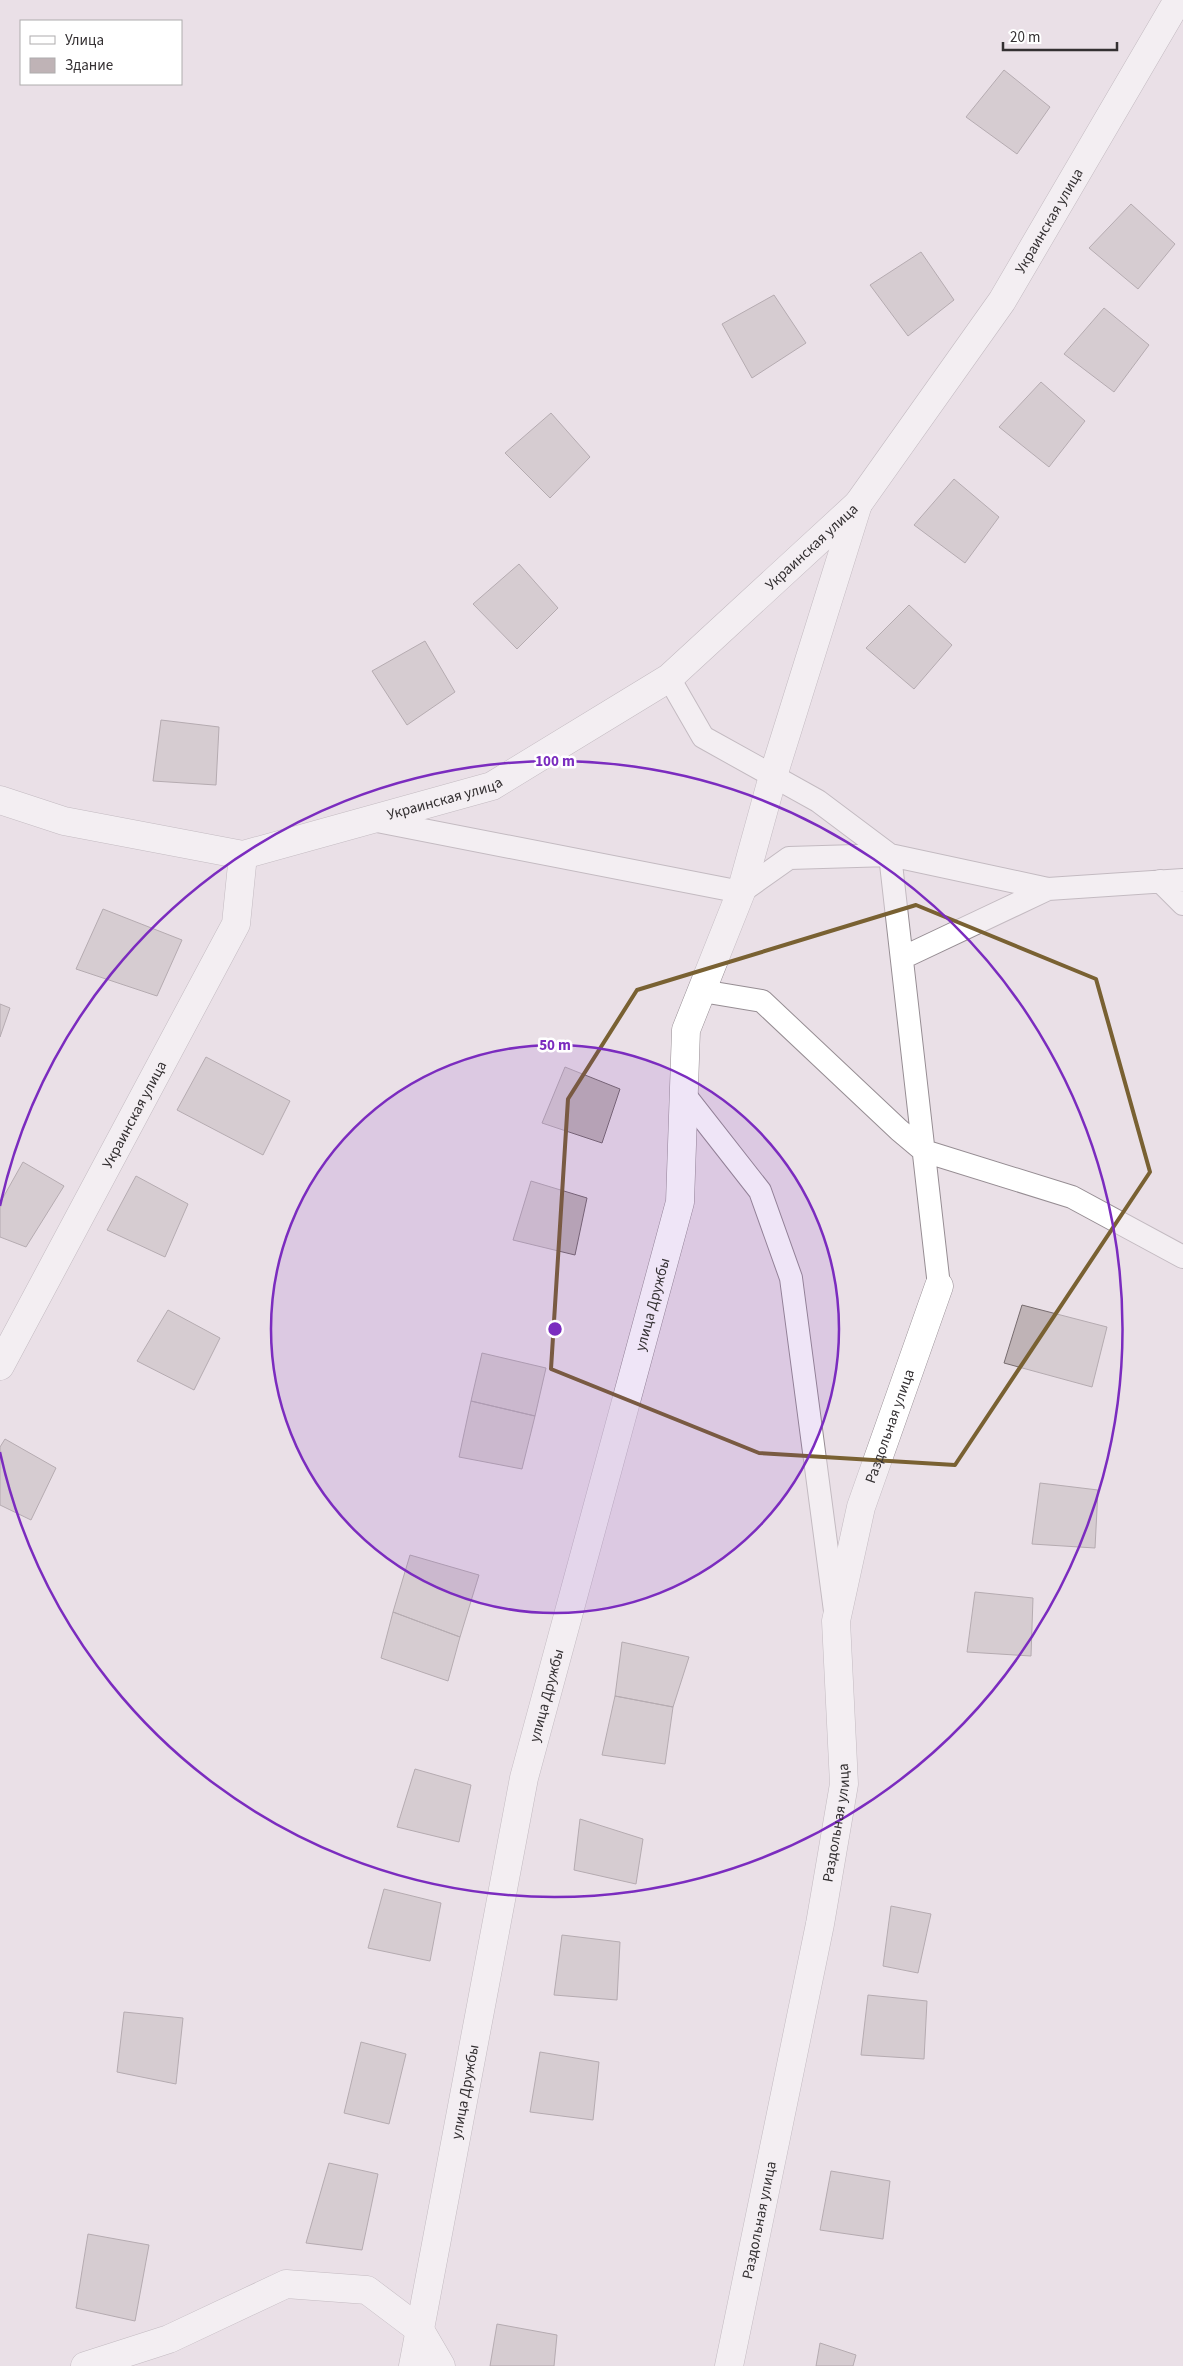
<svg xmlns="http://www.w3.org/2000/svg" width="1183" height="2366" font-family="'Source Sans 3',sans-serif">
  <style>
    .building { fill: #bfb3b6; stroke: #766b6e }
    .lines { fill: none; stroke-linecap: round; stroke-linejoin: round }
    .lane-casing { stroke: #968d93; stroke-width: 24 }
    .street-casing { stroke: #968d93; stroke-width: 29 }
    .lane { stroke: #fff; stroke-width: 22 }
    .street { stroke: #fff; stroke-width: 28 }
    .marked { fill: none; stroke: #796132; stroke-width: 4; stroke-linejoin: round }
    .ring { fill: none; stroke: #7b2cbf; stroke-width: 2.5 }
    .labels { text-anchor: middle; stroke-width: 5; stroke-linejoin: round; paint-order: stroke }
    .street-label { font-size: 15px; fill: #343032; stroke: #fff }
    .centre { fill: #7b2cbf; stroke: #fff; stroke-width: 2.5 }
    .ring-label { font-size: 15px; text-anchor: middle; font-weight: bold; fill: #7b2cbf; stroke: #fff; stroke-width: 5; stroke-linejoin: round; paint-order: stroke }
  </style>
  <rect width="100%" height="100%" fill="#eae0e7"/>
  <path class="building" d="M1004 70 1050 107 1017 154 966 117Z
    M1131 204 1175 244 1138 289 1089 248Z
    M921 252 954 300 908 336 870 285Z
    M774 295 806 343 752 378 722 324Z
    M1104 308 1149 345 1114 392 1064 354Z
    M1041 382 1085 421 1049 467 999 427Z
    M551 413 590 457 550 498 505 453Z
    M954 479 999 517 965 563 914 525Z
    M519 564 558 608 517 649 473 604Z
    M909 605 952 645 914 689 866 648Z
    M425 641 455 692 407 725 372 671Z
    M161 720 219 727 216 785 153 781Z
    M103 909 182 940 157 996 76 969Z
    M0 1004 10 1008 0 1037Z
    M206 1057 290 1101 263 1155 177 1110Z
    M565 1067 620 1089 602 1143 542 1123Z
    M23 1162 64 1186 26 1247 0 1237V1203Z
    M136 1176 188 1204 165 1257 107 1230Z
    M531 1181 587 1198 575 1255 513 1240Z
    M1022 1305 1107 1327 1092 1387 1004 1363Z
    M168 1310 220 1338 194 1390 137 1361Z
    M482 1353 546 1368 535 1416 471 1401Z
    M471 1401 535 1416 522 1469 459 1457Z
    M5 1439 56 1468 31 1520 0 1505V1447Z
    M1040 1483 1098 1490 1095 1548 1032 1544Z
    M410 1555 479 1575 460 1637 393 1612Z
    M975 1592 1033 1598 1031 1656 967 1652Z
    M393 1612 460 1637 448 1681 381 1658Z
    M622 1642 689 1657 673 1707 615 1696Z
    M615 1696 673 1707 665 1764 602 1755Z
    M415 1769 471 1785 459 1842 397 1827Z
    M580 1819 643 1839 636 1884 574 1870Z
    M384 1889 441 1903 430 1961 368 1948Z
    M891 1906 931 1914 918 1973 883 1966Z
    M562 1935 620 1942 617 2000 554 1995Z
    M868 1995 927 2001 924 2059 861 2055Z
    M124 2012 183 2018 176 2084 117 2072Z
    M361 2042 406 2054 389 2124 344 2113Z
    M540 2052 599 2062 593 2120 530 2112Z
    M329 2163 378 2174 362 2250 306 2243Z
    M831 2171 890 2181 883 2239 820 2230Z
    M88 2234 149 2245 135 2321 76 2308Z
    M497 2324 557 2335 554 2366H490Z
    M820 2343 856 2355 853 2366H816Z"/>
  <g class="lines">
    <defs>
      <path id="lane" d="M669 678 703 737 818 801 890 855 939 1286
        M372 820 741 892 789 858 890 855 1048 889 1183 880
        M1160 881 1183 904
        M902 958 1048 889
        M702 991 762 1001 899 1130 924 1151 1072 1197 1183 1257
        M684 1094 760 1191 791 1278 835 1611"/>
      <g id="street">
        <path id="s1" d="M0 800 64 821 243 855 492 786 669 678 858 504 1002 301 1178 0"/>
        <path id="s2" d="M0 1366 236 924 243 855"/>
        <path d="M85 2366 169 2339 286 2284 367 2290 420 2330 441 2366"/>
        <path id="s3" d="M413 2366 524 1778 680 1202 686 1030 741 892 773 776 858 504"/>
        <path id="s4" d="M729 2366 820 1924 844 1784 836 1621 861 1507 939 1286"/>
      </g>
    </defs>
    <use href="#lane" class="lane-casing"/>
    <use href="#street" class="street-casing"/>
    <use href="#lane" class="lane"/>
    <use href="#street" class="street"/>
  </g>
  <path d="M0 0H1183V2366H0ZM916 905 1096 979 1150 1172 955 1465 759 1453 551 1369 568 1099 637 990Z" fill="#eae0e7" fill-opacity=".55" fill-rule="evenodd"/>
  <path class="marked" d="M916 905 1096 979 1150 1172 955 1465 759 1453 551 1369 568 1099 637 990Z"/>
  <circle cx="555" cy="1329" r="284" fill="#7b2cbf" fill-opacity=".12"/>
  <g class="ring">
    <circle cx="555" cy="1329" r="284"/>
    <path d="M0 1206A568 568 0 1 1 0 1452"/>
  </g>
  <g class="labels">
    <g class="street-label">
      <text dy="5" stroke="none"><textPath href="#s1" startOffset="1314">Украинская улица</textPath></text>
      <text dy="5" stroke="none"><textPath href="#s1" startOffset="909">Украинская улица</textPath></text>
      <text dy="5" stroke="none"><textPath href="#s1" startOffset="459">Украинская улица</textPath></text>
      <text dy="5" stroke="none"><textPath href="#s2" startOffset="285">Украинская улица</textPath></text>
      <text dy="5" stroke="none"><textPath href="#s3" startOffset="1089">улица Дружбы</textPath></text>
      <text dy="5" stroke="none"><textPath href="#s4" startOffset="959">Раздольная улица</textPath></text>
      <text dy="5" stroke="none"><textPath href="#s3" startOffset="684">улица Дружбы</textPath></text>
      <text dy="5" stroke="none"><textPath href="#s4" startOffset="554">Раздольная улица</textPath></text>
      <text dy="5" stroke="none"><textPath href="#s3" startOffset="279">улица Дружбы</textPath></text>
      <text dy="5" stroke="none"><textPath href="#s4" startOffset="149">Раздольная улица</textPath></text>
    </g>
  </g>
  <circle cx="555" cy="1329" r="8" class="centre"/>
  <g class="ring-label">
    <text x="555" y="766">100 m</text>
    <text x="555" y="1050">50 m</text>
  </g>
  <rect x="20" y="20" width="162" height="65" fill="#ffffff" stroke="#aeacad"/>
  <rect x="30" y="36" width="25" height="8" fill="#ffffff" stroke="#aeacad"/>
  <text x="65" y="45" font-size="15" fill="#343032">Улица</text>
  <rect x="30" y="58" width="25" height="15" fill="#bfb3b6" stroke="#aeacad"/>
  <text x="65" y="70" font-size="15" fill="#343032">Здание</text>
  <path d="M1003 42v8h114v-8" fill="none" stroke="#343032" stroke-width="2.5"/>
  <text x="1010" y="42" font-size="15" fill="#343032" stroke="#ffffff" stroke-width="4" paint-order="stroke">20 m</text>
</svg>
